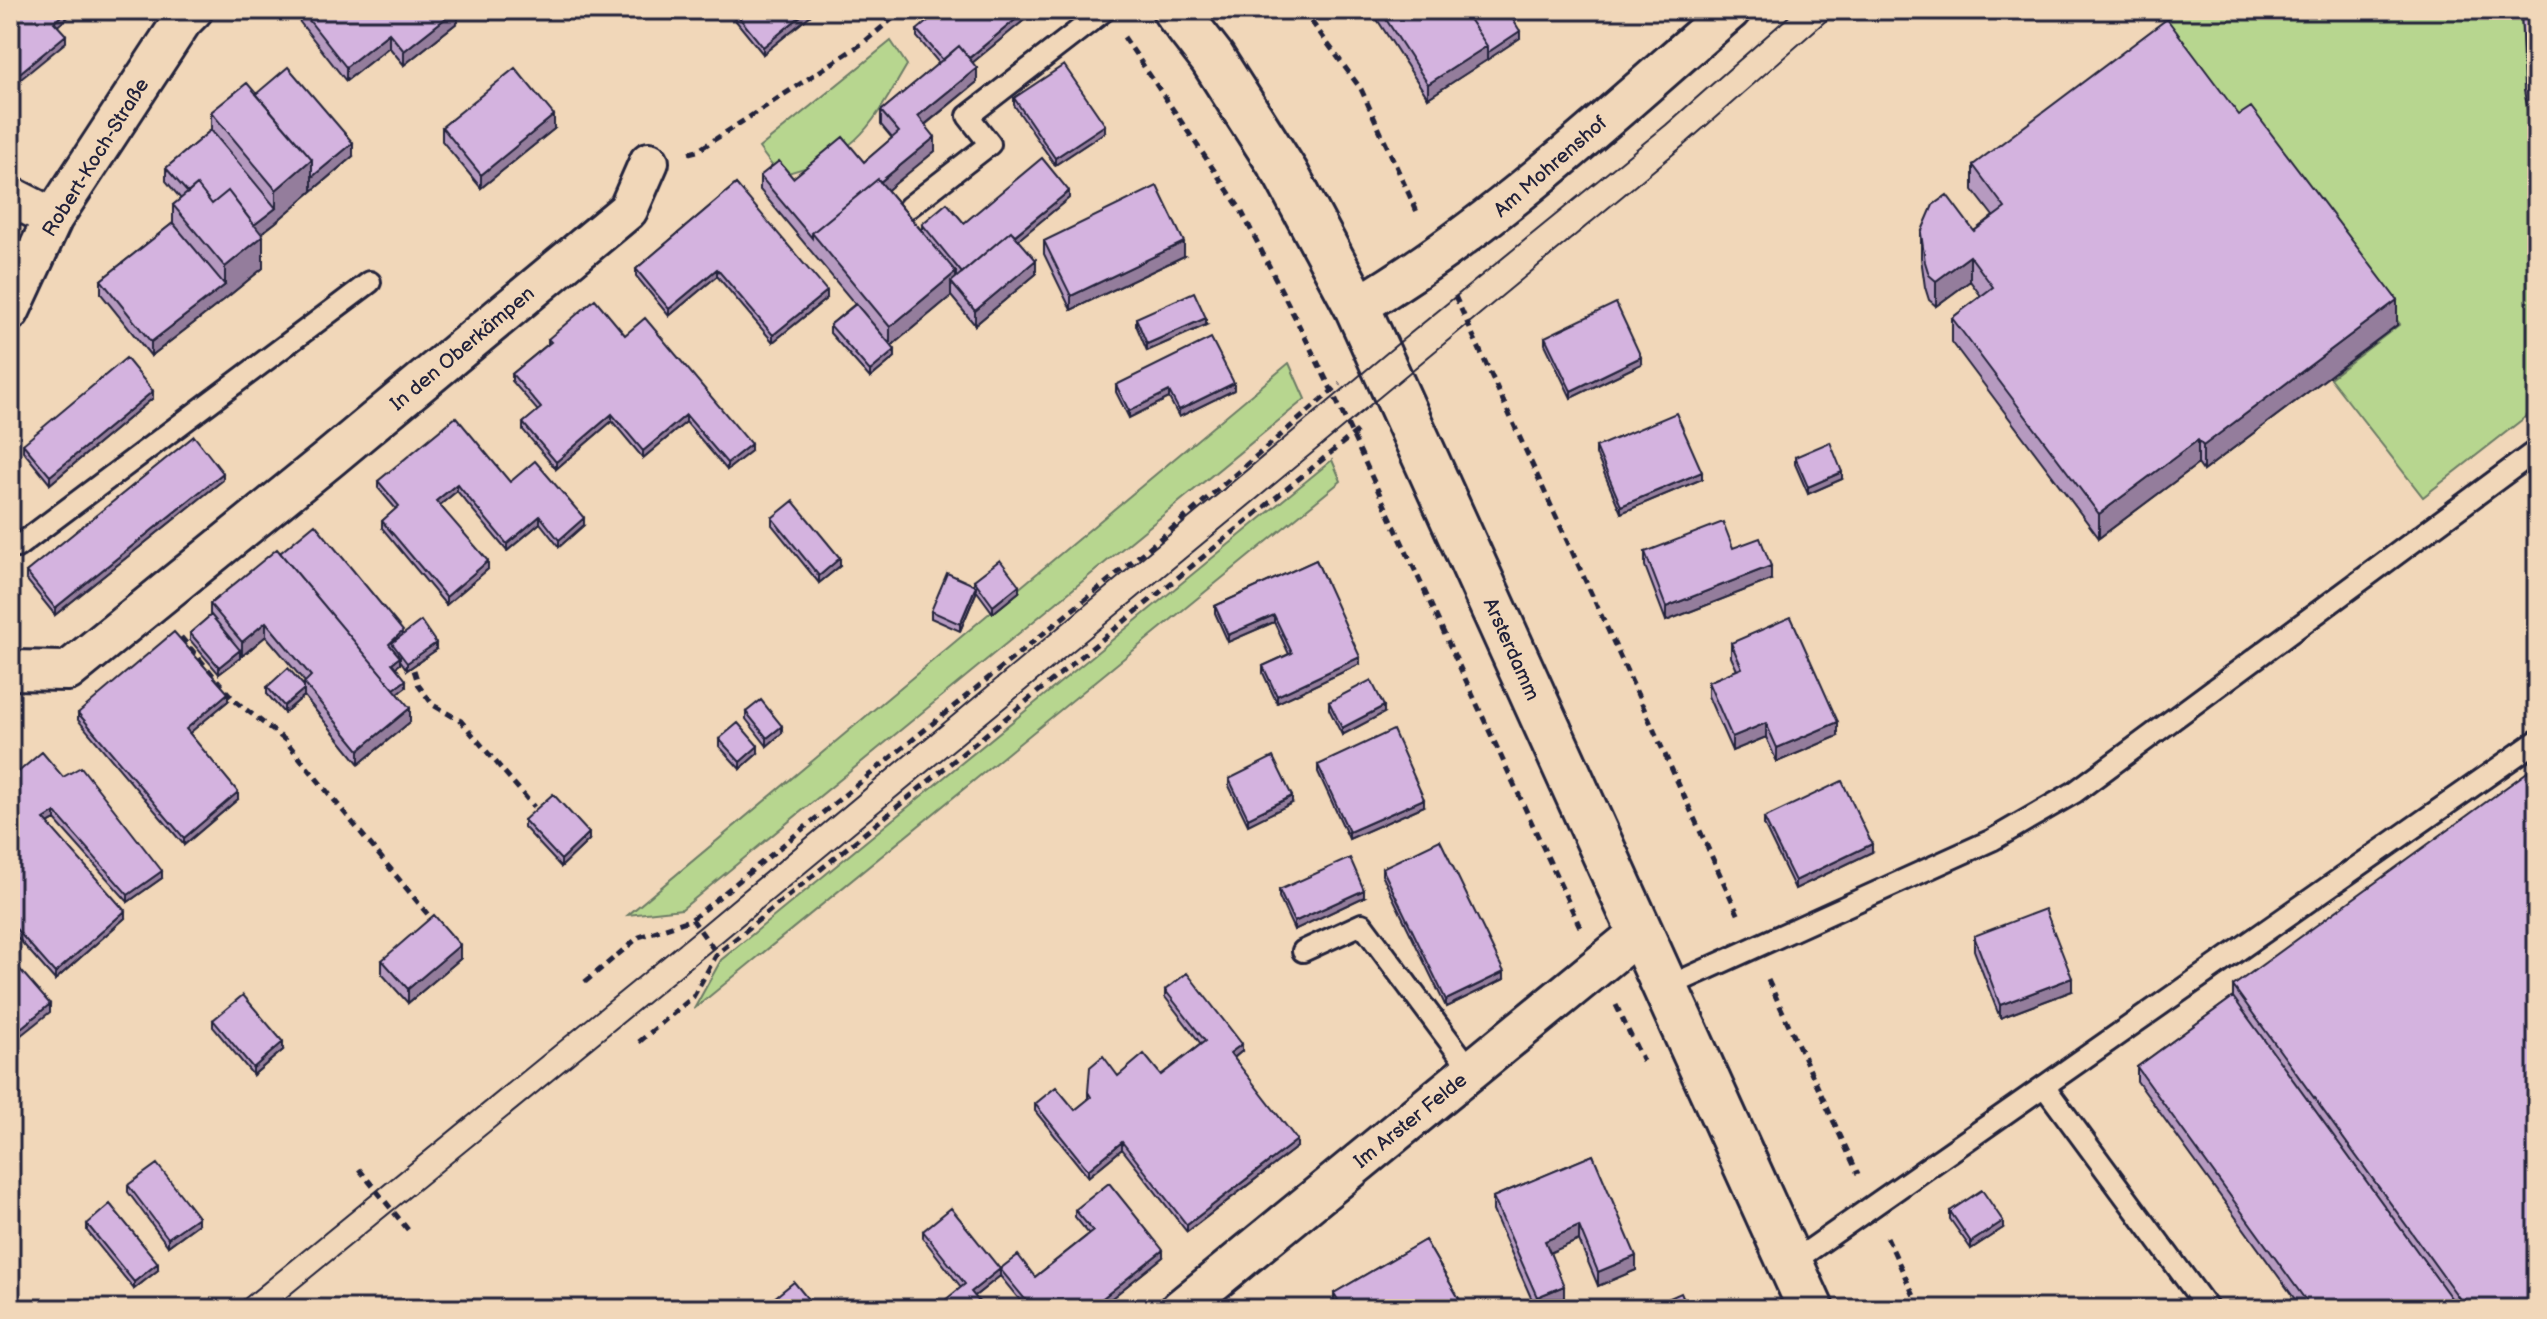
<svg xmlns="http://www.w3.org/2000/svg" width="2547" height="1319" font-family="'Balsamiq Sans',sans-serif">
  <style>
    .green { fill: #b7d68f; stroke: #6c7c65; stroke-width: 2 }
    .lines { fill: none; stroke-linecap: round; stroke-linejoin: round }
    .service-casing { stroke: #22223b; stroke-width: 26 }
    .minor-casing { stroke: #22223b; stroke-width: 44 }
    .tertiary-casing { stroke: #22223b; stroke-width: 50 }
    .path { stroke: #22223b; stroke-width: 5; stroke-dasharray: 8 6; stroke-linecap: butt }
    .service { stroke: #f1d7b9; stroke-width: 20 }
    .minor { stroke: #f1d7b9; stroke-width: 38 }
    .tertiary { stroke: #f1d7b9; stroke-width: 44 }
    .tram { stroke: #22223b; stroke-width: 2 }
    .wall { fill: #b69ac0; stroke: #22223b; stroke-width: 2 }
    .shaded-wall { fill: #947d9c; stroke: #22223b; stroke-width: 2 }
    .building { fill: #d4b3df; stroke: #22223b; stroke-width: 2 }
    .labels { text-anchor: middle; stroke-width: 7; stroke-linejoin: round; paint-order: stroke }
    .street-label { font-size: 20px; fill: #22223b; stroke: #f1d7b9 }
  </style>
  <rect width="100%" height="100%" fill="#f1d7b9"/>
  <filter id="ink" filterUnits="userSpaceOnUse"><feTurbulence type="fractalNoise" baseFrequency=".0125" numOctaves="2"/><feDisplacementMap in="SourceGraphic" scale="16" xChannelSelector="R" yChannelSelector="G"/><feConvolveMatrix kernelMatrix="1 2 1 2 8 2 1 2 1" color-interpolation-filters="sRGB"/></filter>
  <g filter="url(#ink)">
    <path class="green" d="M2156 10H2537V408L2423 497 2330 378 2400 324Z
      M891 41 907 65C869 130 856 157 779 175L759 148Z
      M1289 363 1305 399 682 909 628 915Z
      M1332 460 1341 481 694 1009 721 960Z"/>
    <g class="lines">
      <defs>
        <path id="service" d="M909 207 990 144 968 116 1105 10
          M10 544 17 547 370 282
          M1303 951 1362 924 1471 1070
          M1665 988 1992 840 2075 792 2537 450
          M2044 1086 2208 1309
          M1790 1264 2537 741"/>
        <path id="minor" d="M10 196 53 218
          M1357 307C1494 226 1611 114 1731 10
          M10 311 53 218 182 21 193 10
          M10 670 68 671 329 459 628 210 649 162
          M1180 1309 1640 932"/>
        <path id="tertiary" d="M1175 10 1212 58 1286 174 1357 307 1811 1309"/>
      </defs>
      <use href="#service" class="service-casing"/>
      <use href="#minor" class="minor-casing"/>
      <use href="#tertiary" class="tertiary-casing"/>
      <path class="path" d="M1303 10 1361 89 1418 214
        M1124 37 1241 210 1332 391 1580 927
        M689 153 697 151 863 43 903 10
        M1455 296 1739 916
        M181 637 234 700 285 740 434 922
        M414 670 419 686 433 705 461 721 534 807
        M692 919 717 954
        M1768 980 1858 1174
        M585 982 639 937 692 919 1167 533 1340 384
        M1616 1005 1643 1061
        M639 1042 693 997 717 954 1361 428
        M359 1169 409 1231
        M1887 1237 1920 1309"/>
      <use href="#service" class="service"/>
      <use href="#minor" class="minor"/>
      <use href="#tertiary" class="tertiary"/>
      <path class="tram" d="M232 1309 699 928 1401 341 1666 125 1796 10
        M272 1309 714 948 1683 146 1838 10"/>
    </g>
    <path class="wall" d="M299 10H458V22L404 65 389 47 346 81 299 21Z
      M727 10H817L763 54Z
      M1034 10V12L972 63 977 82 925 125 935 151 887 190 922 231V224L964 223 1069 198 1018 240 1036 274 975 325 951 296 891 346 895 357 870 378 830 333V325L855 304 760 190V176L793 178 864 162 892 138 881 125V111L939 63 917 37V30Z
      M1371 10H1507L1520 38 1428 98Z
      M2521 10H2537V154L2524 91Z
      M256 94 353 156 276 222 261 234 263 268 225 299 151 356 101 294V280L173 223V205L181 199 166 181V168L211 130V112Z
      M1014 98 1105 132 1055 165 1014 105Z
      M442 127 554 129 481 188 442 141Z
      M1973 165 2397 325 2203 471 2198 464 2099 538 1952 342V318L1981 296 1970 281 1936 306 1929 300 1925 287 1921 258V233L1974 231 1993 216 1973 190Z
      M736 184 827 298 773 342 717 276 669 316 636 276V269Z
      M1044 241 1184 256 1071 310 1044 254Z
      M1136 318 1206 325 1147 351 1136 325Z
      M625 335 751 451 727 470 686 422 643 458 612 421 556 469 523 430V423L538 411 512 381V374L548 344V339Z
      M1545 337 1641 364 1571 398 1545 344Z
      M1116 385 1234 390 1179 417 1169 398 1129 418 1116 392Z
      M153 398 50 484 23 451V444Z
      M1596 447 1702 479 1621 513 1596 454Z
      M1795 457 1842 479 1808 494 1795 464Z
      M223 480 55 615 26 579V572Z
      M378 481 510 482 584 525 559 547 540 523 507 551 457 491 440 505 488 569 446 605 382 528V521L396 509 378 488Z
      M772 518 840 566 819 583 772 525Z
      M1733 548 1771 580 1666 621 1645 566V552Z
      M280 553 403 634 436 650 407 670 400 660V664L396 667 406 687 398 693 410 722 359 764 304 696 284 713 267 694V687L304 686 305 682 266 636 242 656 240 653V658L219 674 190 640V633L210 616V604Z
      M1316 560 1360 664 1277 703 1263 673V666L1289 654 1274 622 1228 642 1215 613V606Z
      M974 580 1019 592 993 613 976 590V593L960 631 931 618V611L974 585Z
      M1731 643 1838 736 1777 762 1766 737 1732 751 1708 696V682L1737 670 1731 657Z
      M228 701 189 733 238 799 184 845 78 720V713Z
      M1329 702 1384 713 1342 735 1329 709Z
      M746 712 782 733 767 746 746 719Z
      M719 739 758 753 740 769 719 746Z
      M1318 765 1424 806 1349 839 1318 772Z
      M63 777 162 878 128 902 55 820 48 824 125 918 55 980 10 929V779Z
      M1229 779 1292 803 1248 825 1229 786Z
      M1764 818 1872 852 1795 889 1764 825Z
      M524 820 589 840 561 867 524 827Z
      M1382 868 1504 979 1446 1007 1382 875Z
      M1279 890 1364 897 1294 930 1279 897Z
      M1974 936 2072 991 2000 1018 1974 950Z
      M460 959 408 1003 382 974V960Z
      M2233 986 2537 1309H2302L2137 1081V1067L2233 997Z
      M1165 990 1242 1051 1234 1058 1297 1147 1187 1232 1122 1149 1088 1177 1035 1111V1104L1075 1110 1088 1100V1092L1161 1075 1201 1044 1165 997Z
      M213 1020 283 1050 253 1075 213 1027Z
      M1593 1155 1636 1270 1598 1286 1579 1240 1550 1252 1564 1300 1542 1309H1536L1493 1211V1197Z
      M128 1185 198 1224 168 1246 128 1192Z
      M1075 1210 1163 1257 1098 1309H1027L1000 1276V1269L1035 1277 1089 1234 1075 1217Z
      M1950 1211 2003 1228 1971 1249 1950 1219Z
      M87 1224 158 1270 134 1289 87 1231Z
      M923 1231 1000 1276 975 1296 961 1287 923 1238Z
      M1425 1240 1465 1309H1339L1334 1300V1293Z
      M773 1299 816 1309H775L773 1306Z"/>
    <path class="shaded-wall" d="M68 10H77L54 29V22Z
      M456 10H458V22L404 65V51Z
      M808 10H817L763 54V47Z
      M1027 10H1034V12L966 68V61Z
      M1520 31V38L1487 60V53Z
      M389 33V47L346 81V67Z
      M66 35V42L10 88V81Z
      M1487 46V60L1428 98V84Z
      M977 68V82L918 130V116Z
      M554 115V129L481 188V175Z
      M1105 125V132L1055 165V158Z
      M935 137V151L822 244 815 236Z
      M353 143V156L312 191V177Z
      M312 159V191L276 222 245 245V232L276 208V190Z
      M1069 191V198L965 284V277Z
      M263 236V268L225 299 151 356V342L225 285V267Z
      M1184 242V256L1071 310V296Z
      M1970 256V281L1936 306V281Z
      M1036 260V274L975 325V311Z
      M717 269V276L669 316V309Z
      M956 272V288L951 282V296L890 347V327Z
      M827 291V298L773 342V335Z
      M2397 300V325L2203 471V446Z
      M1206 318V325L1147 351V344Z
      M895 350V357L870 378V371Z
      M1641 357V364L1571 398V391Z
      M1234 383V390L1179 417V410Z
      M153 391V398L50 484V476Z
      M1169 391V398L1129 418V411Z
      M612 414V421L556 469V462Z
      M686 415V422L643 458V451Z
      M2198 440V464L2099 538V514Z
      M751 444V451L727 470V463Z
      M1702 472V479L1621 513V506Z
      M1842 472V479L1808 494V487Z
      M223 473V480L55 615V608Z
      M457 484V491L436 508V501Z
      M540 516V523L507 551V544Z
      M584 518V525L559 547V540Z
      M840 558V566L819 583V576Z
      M488 561V569L446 605V597Z
      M1771 566V580L1666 621V607Z
      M1019 585V592L993 613V606Z
      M976 586V593L960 631V624Z
      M1274 615V622L1228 642V635Z
      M266 622V636L242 656V642Z
      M436 643V650L407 670V663Z
      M240 650V658L219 674V667Z
      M400 657V664L392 670V663Z
      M1360 657V664L1277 703V696Z
      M406 680V687L390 699V692Z
      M304 689V696L284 713V706Z
      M228 693V701L186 736V729Z
      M1384 706V713L1342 735V728Z
      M410 708V722L359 764V750Z
      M1838 722V736L1777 762V748Z
      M1766 723V737L1732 751V737Z
      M782 726V733L767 746V738Z
      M758 746V753L740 769V762Z
      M238 792V799L184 845V838Z
      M1292 796V803L1248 825V818Z
      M1424 799V806L1349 839V832Z
      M55 812V820L44 826V819Z
      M589 833V840L561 867V860Z
      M1872 844V852L1795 889V881Z
      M162 871V878L128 902V895Z
      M1364 890V897L1294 930V922Z
      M125 911V918L55 980V973Z
      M460 945V959L408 1003V989Z
      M1504 972V979L1446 1007V1000Z
      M2072 978V991L2000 1018V1005Z
      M50 1004V1012L10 1044V1037Z
      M283 1042V1050L253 1075V1068Z
      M1242 1044V1051L1230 1061V1053Z
      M1297 1140V1147L1187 1232V1225Z
      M1122 1142V1149L1088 1177V1170Z
      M198 1217V1224L168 1246V1238Z
      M2003 1221V1228L1971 1249V1242Z
      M1579 1226V1240L1545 1255V1241Z
      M1163 1250V1257L1098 1309H1089Z
      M1636 1256V1270L1598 1286V1272Z
      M158 1263V1270L134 1289V1282Z
      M1000 1269V1276L971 1299V1292Z
      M1564 1286V1300L1542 1309H1537V1297Z
      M1429 1302V1309H1417Z"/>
    <path class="building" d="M10 10H68L54 22 66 35 10 81Z
      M301 10H456L404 51 389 33 346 67Z
      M733 10H808L763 47Z
      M941 10H1027L969 58 959 46 943 60 917 30Z
      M1380 10H1463L1487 46 1428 84Z
      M1463 10H1507L1520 31 1487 53V46Z
      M2521 10H2537V129L2524 67Z
      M2167 19 2239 115 2251 107 2397 300 2203 446 2198 440 2099 514 1952 318 1993 287 1970 256 1936 281 1929 275 1925 262 1921 233 1933 205 1947 195 1974 231 2005 208 1973 165Z
      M959 46 977 68 918 116 935 137 880 182 878 179 812 233V238L760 176 779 161 793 178 843 137 864 162 899 132 881 111Z
      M1064 65 1105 125 1055 158 1014 98Z
      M288 67 353 143 312 177V159L256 94Z
      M515 68 554 115 481 175 442 127Z
      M247 83 312 159 276 190 211 112Z
      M211 130 276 208 254 225 228 191 212 204 197 185 188 193 166 168Z
      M1042 158 1069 191 1015 235 1011 231 962 273 922 224 947 203 964 223Z
      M878 179 956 272 890 327 812 233Z
      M736 184 827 291 773 335 717 269 669 309 636 269Z
      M197 185 212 204 228 191 263 236 225 267 173 205Z
      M1157 186 1184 242 1071 296 1044 241Z
      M173 223 225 285 151 342 101 280Z
      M1011 231 1036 260 975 311 951 282Z
      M1194 292 1206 318 1147 344 1136 318Z
      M595 299 625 335 645 318 751 444 727 463 686 415 643 451 612 414 556 462 523 423 541 408 512 374 551 342 548 339Z
      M1616 303 1641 357 1571 391 1545 337Z
      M856 304 895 350 870 371 830 325Z
      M1211 338 1234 383 1179 410 1169 391 1129 411 1116 385Z
      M126 358 153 391 50 476 23 444Z
      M1676 413 1702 472 1621 506 1596 447Z
      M456 417 510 482 535 461 584 518 559 540 540 516 507 544 457 484 436 501 488 561 446 597 382 521 399 506 378 481Z
      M194 436 223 473 55 608 26 572Z
      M1830 442 1842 472 1808 487 1795 457Z
      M793 501 840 558 819 576 772 518Z
      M1723 522 1733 548 1760 538 1771 566 1666 607 1645 552Z
      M315 524 403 631 389 644 400 657 392 663 406 680 394 689 280 553Z
      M277 549 410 708 359 750 304 683 311 676 266 622 242 642 210 604Z
      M1000 560 1019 585 993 606 974 580Z
      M1316 560 1360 657 1277 696 1263 666 1292 653 1274 615 1228 635 1215 606Z
      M947 573 976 586 960 624 931 611Z
      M211 615 240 650 219 667 190 633Z
      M1791 617 1838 722 1777 748 1766 723 1732 737 1708 682 1742 668 1731 643Z
      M421 621 436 643 407 663 392 643Z
      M174 632 228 693 186 729 238 792 184 838 78 713Z
      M288 668 304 686V689L284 706 267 687Z
      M1371 680 1384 706 1342 728 1329 702Z
      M761 700 782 726 767 738 746 712Z
      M738 723 758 746 740 762 719 739Z
      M1393 730 1424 799 1349 832 1318 765Z
      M42 752 63 777 81 767 162 871 128 895 55 812 44 819 125 911 55 973 10 922V779Z
      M1273 757 1292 796 1248 818 1229 779Z
      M2537 765V1309H2467L2233 986Z
      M1842 781 1872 844 1795 881 1764 818Z
      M553 794 589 833 561 860 524 820Z
      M1440 840 1504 972 1446 1000 1382 868Z
      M1350 858 1364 890 1294 922 1279 890Z
      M2045 909 2072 978 2000 1005 1974 936Z
      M434 915 460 945 408 989 382 960Z
      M10 958 50 1004 10 1037Z
      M1187 973 1242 1044 1230 1053 1297 1140 1187 1225 1122 1142 1088 1170 1035 1104 1056 1087 1075 1110 1091 1097 1088 1092 1090 1067 1103 1056 1118 1076 1144 1054 1161 1075 1205 1041 1165 990Z
      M243 995 283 1042 253 1068 213 1020Z
      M2233 997 2459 1309H2312L2137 1067Z
      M1593 1155 1636 1256 1598 1272 1579 1226 1545 1241 1564 1286 1537 1297 1493 1197Z
      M157 1164 198 1217 168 1238 128 1185Z
      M1109 1183 1163 1250 1089 1309H1033L1000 1269 1018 1255 1035 1277 1093 1231 1075 1210Z
      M1982 1190 2003 1221 1971 1242 1950 1211Z
      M110 1204 158 1263 134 1282 87 1224Z
      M951 1208 1000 1269 971 1292 985 1309H934L965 1284 923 1231Z
      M1425 1240 1465 1309H1433L1429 1302 1417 1309H1343L1334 1293Z
      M794 1282 816 1309H781L773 1299Z
      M1681 1293 1688 1309H1645Z"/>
  </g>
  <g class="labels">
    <g class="street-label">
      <text transform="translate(95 157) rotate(-58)" y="7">Robert-Koch-Straße</text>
      <text transform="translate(1550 166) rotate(-41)" y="7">Am Mohrenshof</text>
      <text transform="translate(462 348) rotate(-40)" y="7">In den Oberkämpen</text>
      <text transform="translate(1512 649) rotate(66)" y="7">Arsterdamm</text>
      <text transform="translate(1410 1120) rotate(-39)" y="7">Im Arster Felde</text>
    </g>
  </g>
  <rect width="2547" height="1319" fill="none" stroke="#f1d7b9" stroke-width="40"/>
  <rect x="20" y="20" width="2507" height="1279" fill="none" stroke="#22223b" stroke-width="3" filter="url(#ink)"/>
</svg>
